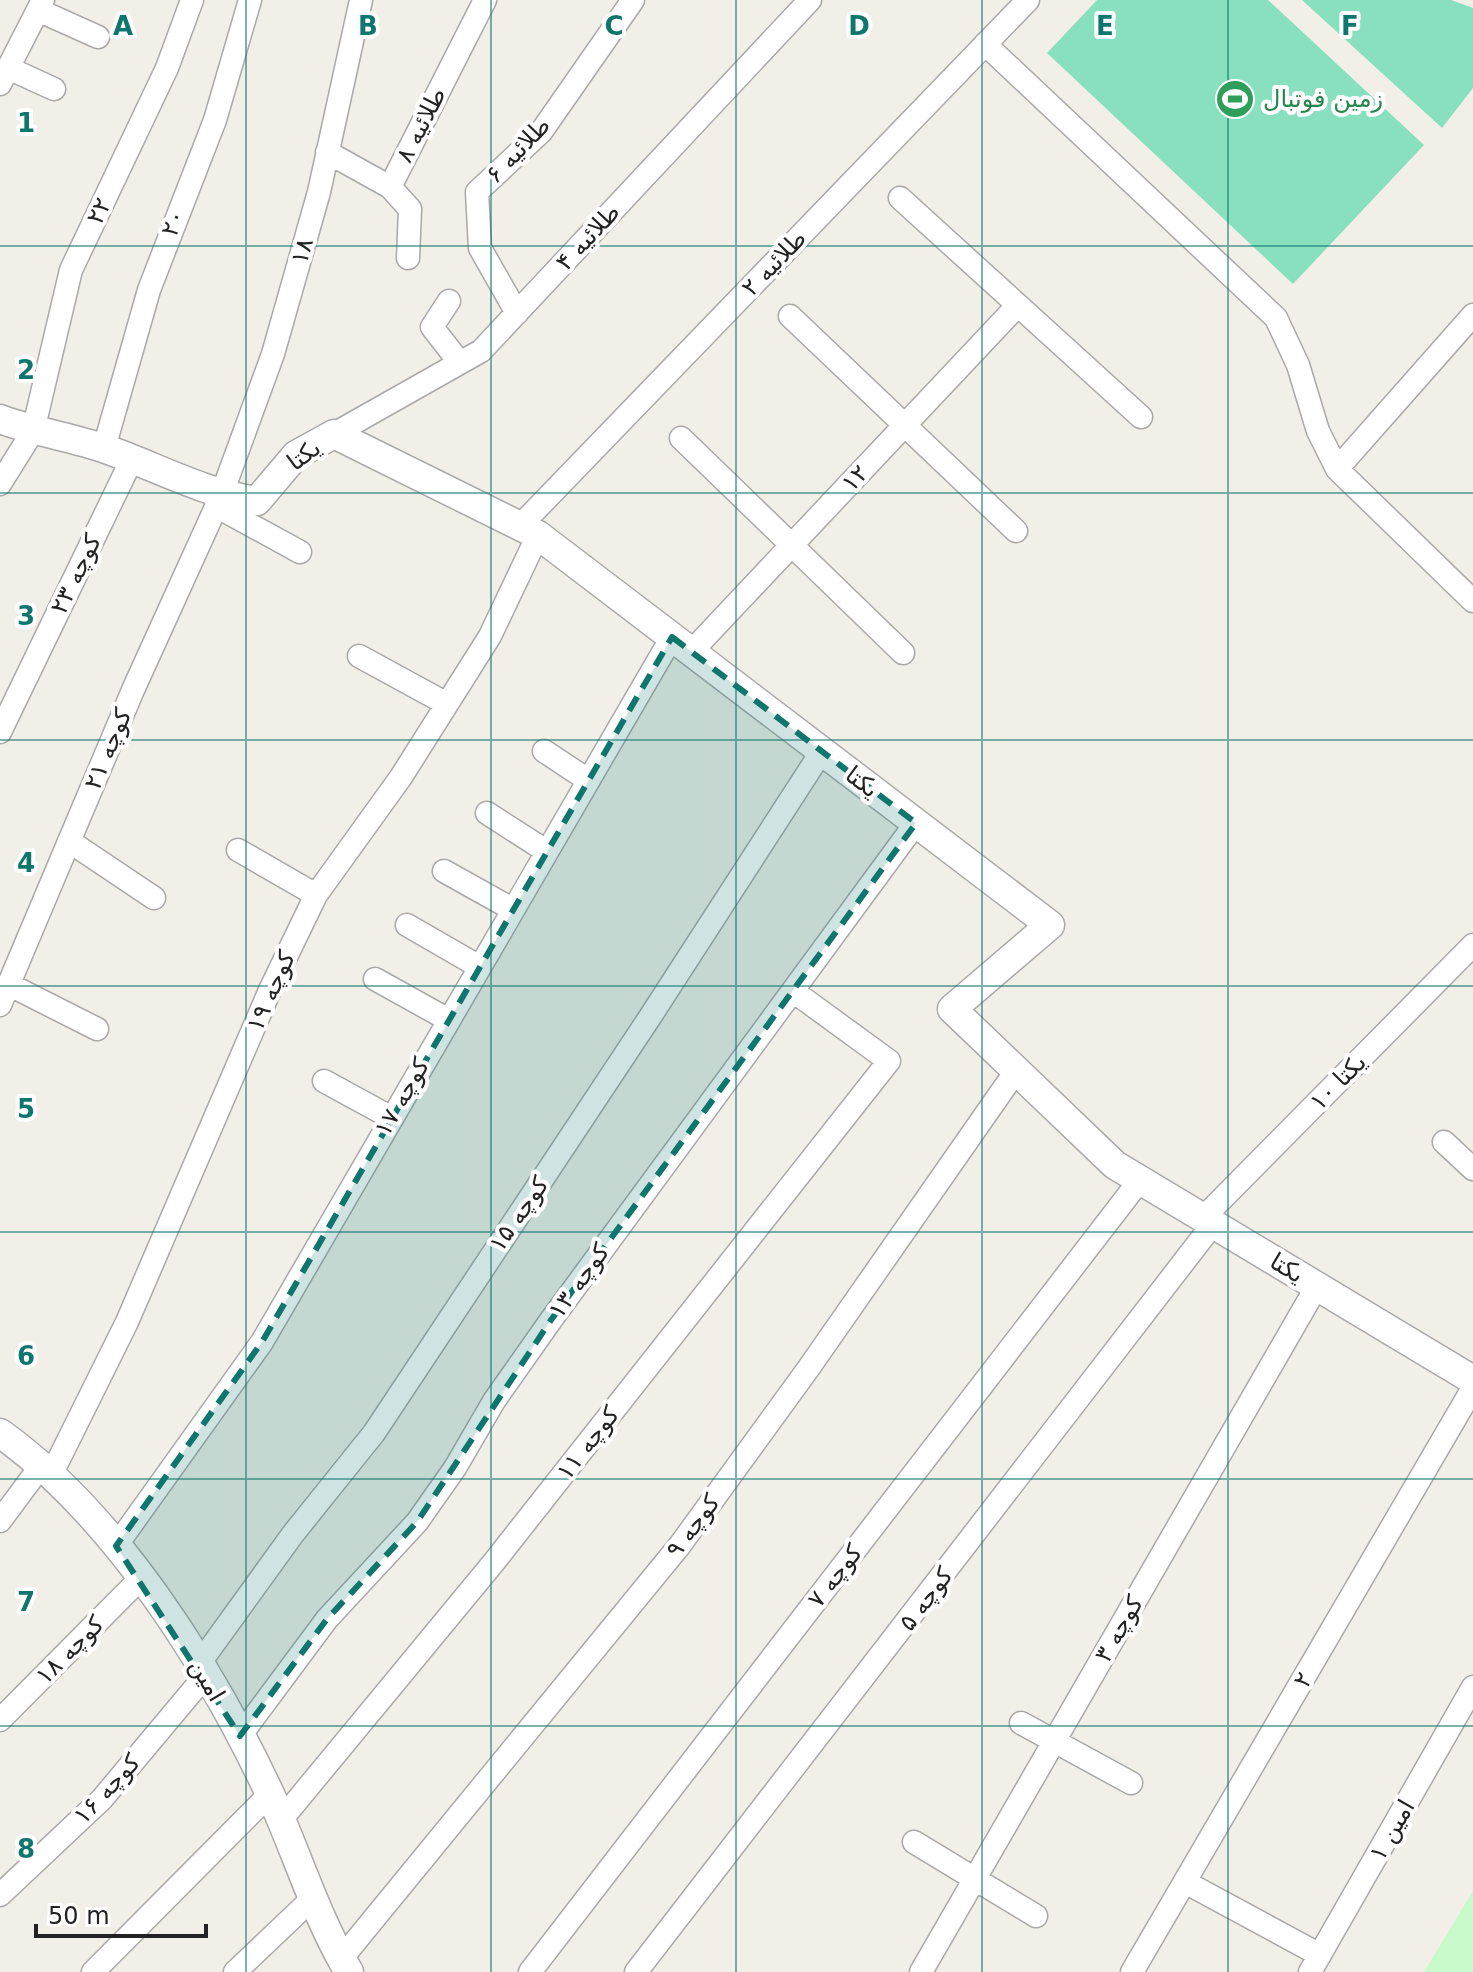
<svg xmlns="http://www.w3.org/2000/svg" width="1473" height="1972" font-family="'DejaVu Sans',Cairo,sans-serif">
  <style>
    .park { fill: #c8facc }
    .pitch { fill: #88e0be }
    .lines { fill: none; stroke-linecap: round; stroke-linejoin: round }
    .minor-casing { stroke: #a9a9a9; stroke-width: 25 }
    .tertiary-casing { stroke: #a9a9a9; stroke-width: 31 }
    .minor { stroke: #fff; stroke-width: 22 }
    .tertiary { stroke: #fff; stroke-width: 28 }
    .marked { fill: #0f766e; fill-opacity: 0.2; stroke: #0f766e; stroke-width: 6; stroke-dasharray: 16 10; stroke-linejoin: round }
    .grid { fill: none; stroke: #0f766e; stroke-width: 2; stroke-opacity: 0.55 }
    .labels { text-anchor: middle; stroke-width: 8; stroke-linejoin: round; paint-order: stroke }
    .leisure-label { font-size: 24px; fill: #27864d; stroke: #fff; text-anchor: start }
    .street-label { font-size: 24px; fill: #222; stroke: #fff }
    .grid-label { font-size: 26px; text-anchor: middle; font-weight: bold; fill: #0f766e; stroke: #fff; stroke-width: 8; stroke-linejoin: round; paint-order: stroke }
  </style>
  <rect width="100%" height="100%" fill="#f2efe9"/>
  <path class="park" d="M1473 1891V1972H1424Z"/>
  <path class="pitch" d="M1097 0H1268L1424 145 1293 284 1047 53Z
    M1302 0H1451L1473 8V88L1442 128Z"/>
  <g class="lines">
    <defs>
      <path id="minor" d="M38 10 98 37
        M985 44 1276 318 1298 365 1318 431 1337 469 1473 601
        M8 68 54 89
        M0 84 43 0
        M327 152 390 187 485 0
        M390 187 410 209 408 258
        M900 198 1141 417
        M449 301 432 327 460 363
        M517 313 480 248 477 192 541 132 633 0
        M790 316 1016 531
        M334 434 481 351 810 0
        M681 438 903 653
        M104 448 149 290 215 120 250 0
        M1337 469 1473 315
        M0 484 33 431 71 270 167 68 192 0
        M216 506 300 552
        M520 526 1028 0
        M691 652 1018 305
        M359 656 447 704
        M0 732 132 459
        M544 751 588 780
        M487 813 546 851
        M69 841 154 898
        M238 850 316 895
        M444 871 512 909
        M407 925 478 966
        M375 979 447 1019
        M8 984 97 1029
        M0 1005 133 690 221 496 273 354 319 192 361 0
        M324 1081 390 1117
        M1444 1142 1473 1169
        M1203 1218 1473 945
        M52 1473 127 1322 270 990 316 895 401 777 490 636 538 535
        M0 1521 43 1463
        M116 1546 262 1342 672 637
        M199 1664 293 1534 374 1433 650 1017 822 751
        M0 1720 140 1579
        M1021 1723 1131 1783
        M240 1736 327 1619 417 1522 455 1468 494 1401 551 1320 916 823
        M281 1820 494 1562 889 1061 793 991
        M914 1842 1036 1916
        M1185 1882 1320 1955
        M0 1895 102 1799 205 1676
        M341 1959 680 1545 808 1369 1016 1071
        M93 1972 270 1794
        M235 1972 314 1897
        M530 1972 1140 1180
        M636 1972 1213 1224
        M921 1972 1317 1286
        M1132 1972 1473 1388
        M1310 1972 1473 1687"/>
      <path id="tertiary" d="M0 419C35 432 71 437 106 449 157 467 203 493 257 501L296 455 334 434 538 535 1050 925 952 1009 1115 1165 1473 1380
        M0 1433C115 1515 210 1666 270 1794 297 1853 316 1917 349 1972"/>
    </defs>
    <use href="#minor" class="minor-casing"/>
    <use href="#tertiary" class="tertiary-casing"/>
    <use href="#minor" class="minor"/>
    <use href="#tertiary" class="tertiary"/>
  </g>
  <path class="marked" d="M672 637 916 823 551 1320 417 1522 327 1619 240 1736 116 1546 262 1342Z"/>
  <path class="grid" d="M246 0V1972M491 0V1972M736 0V1972M982 0V1972M1228 0V1972M0 246H1473M0 493H1473M0 740H1473M0 986H1473M0 1232H1473M0 1479H1473M0 1726H1473"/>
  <defs>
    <symbol id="stadium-disc" viewBox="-11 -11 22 22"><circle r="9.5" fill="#2e9e5b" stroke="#fff"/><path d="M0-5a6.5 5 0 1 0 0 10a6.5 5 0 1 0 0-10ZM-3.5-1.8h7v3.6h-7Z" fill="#fff"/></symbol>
  </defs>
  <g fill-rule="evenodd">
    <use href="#stadium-disc" x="1213" y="77" width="44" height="44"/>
  </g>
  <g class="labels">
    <g class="leisure-label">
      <text x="1263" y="107">زمین فوتبال</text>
    </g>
    <g class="street-label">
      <text transform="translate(421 125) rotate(-63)" y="8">طلائیه ۸</text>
      <text transform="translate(518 150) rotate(-46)" y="8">طلائیه ۶</text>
      <text transform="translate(99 211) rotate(-65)" y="8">۲۲</text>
      <text transform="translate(173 223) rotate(-69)" y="8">۲۰</text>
      <text transform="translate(588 237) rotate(-47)" y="8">طلائیه ۴</text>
      <text transform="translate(302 251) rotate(-74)" y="8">۱۸</text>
      <text transform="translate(774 263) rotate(-46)" y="8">طلائیه ۲</text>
      <text transform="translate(304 455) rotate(-37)" y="8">یکتا</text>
      <text transform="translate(855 478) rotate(-47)" y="8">۱۲</text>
      <text transform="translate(76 574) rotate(-64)" y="8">کوچه ۲۳</text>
      <text transform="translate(108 749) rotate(-67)" y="8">کوچه ۲۱</text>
      <text transform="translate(862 782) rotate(37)" y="8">یکتا</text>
      <text transform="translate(271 991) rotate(-66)" y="8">کوچه ۱۹</text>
      <text transform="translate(1338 1082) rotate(-45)" y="8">۱۰ یکتا</text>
      <text transform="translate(402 1097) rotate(-60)" y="8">کوچه ۱۷</text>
      <text transform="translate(519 1214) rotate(-55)" y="8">کوچه ۱۵</text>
      <text transform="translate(1287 1268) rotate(31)" y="8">یکتا</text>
      <text transform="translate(579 1281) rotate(-54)" y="8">کوچه ۱۳</text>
      <text transform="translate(588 1443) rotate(-52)" y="8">کوچه ۱۱</text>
      <text transform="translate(693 1526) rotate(-53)" y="8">کوچه ۹</text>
      <text transform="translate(835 1576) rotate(-52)" y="8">کوچه ۷</text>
      <text transform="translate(926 1599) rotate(-53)" y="8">کوچه ۵</text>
      <text transform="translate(1119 1629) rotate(-60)" y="8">کوچه ۳</text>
      <text transform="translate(70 1650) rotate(-45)" y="8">کوچه ۱۸</text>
      <text transform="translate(207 1680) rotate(59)" y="8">امین</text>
      <text transform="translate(1303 1680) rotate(-60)" y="8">۲</text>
      <text transform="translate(107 1789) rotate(-47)" y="8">کوچه ۱۶</text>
      <text transform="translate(1392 1830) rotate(-60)" y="8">امین ۱</text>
    </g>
  </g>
  <g class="grid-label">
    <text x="123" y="35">A</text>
    <text x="368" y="35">B</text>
    <text x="614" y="35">C</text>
    <text x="859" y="35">D</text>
    <text x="1105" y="35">E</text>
    <text x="1350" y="35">F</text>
    <text x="26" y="132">1</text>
    <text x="26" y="379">2</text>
    <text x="26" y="625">3</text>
    <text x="26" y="872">4</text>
    <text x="26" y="1118">5</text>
    <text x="26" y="1365">6</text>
    <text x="26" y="1611">7</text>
    <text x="26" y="1858">8</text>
  </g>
  <path d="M36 1924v12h170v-12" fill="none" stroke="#222222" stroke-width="4"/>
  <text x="48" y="1924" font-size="24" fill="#222222" stroke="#ffffff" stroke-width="6" paint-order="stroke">50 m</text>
</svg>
